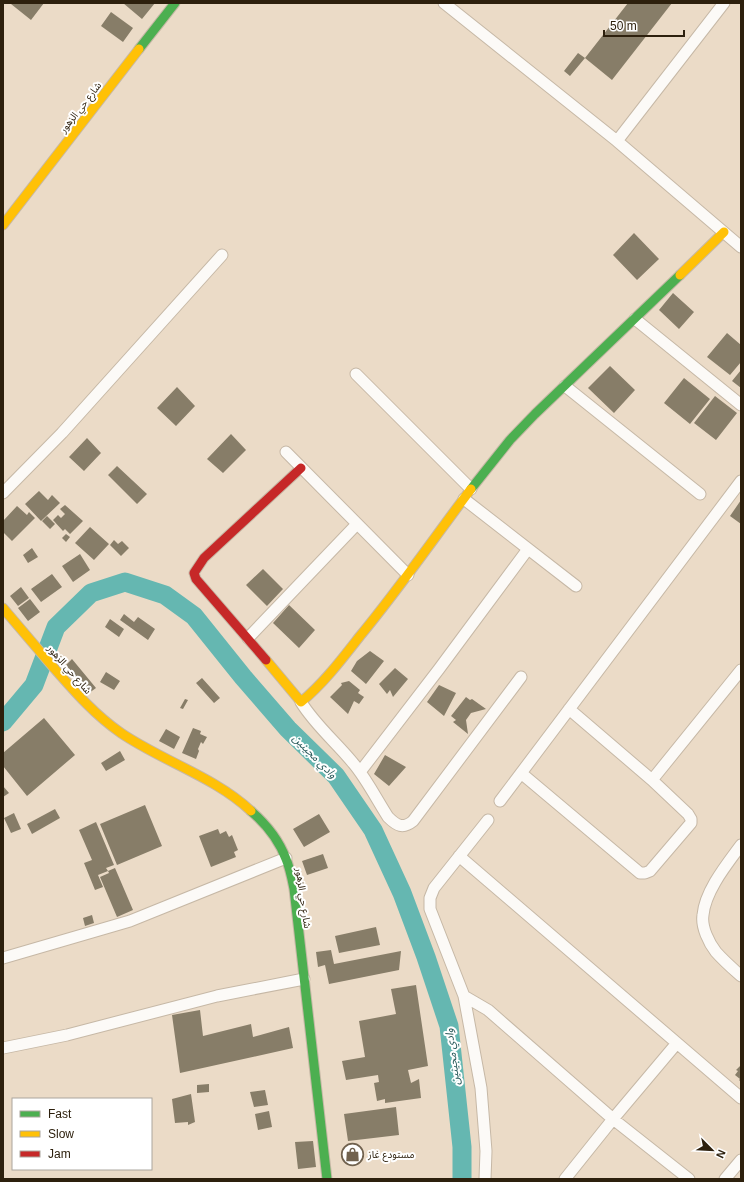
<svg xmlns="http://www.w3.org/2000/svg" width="744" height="1182" font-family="Helvetica,'Noto Sans Arabic',sans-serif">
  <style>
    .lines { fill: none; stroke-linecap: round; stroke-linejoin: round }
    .river { stroke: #65b7b1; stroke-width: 19 }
    .building { fill: #877d68 }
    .street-casing { stroke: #c6b8a6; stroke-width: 13 }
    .fast-casing { stroke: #c6b8a6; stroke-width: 11 }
    .slow-casing { stroke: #c6b8a6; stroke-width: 11 }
    .jam-casing { stroke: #c6b8a6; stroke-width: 11 }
    .street { stroke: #fcfaf7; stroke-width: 11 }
    .fast { stroke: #4caf50; stroke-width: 9 }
    .slow { stroke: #ffc107; stroke-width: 9 }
    .jam { stroke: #c62828; stroke-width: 9 }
    .labels { text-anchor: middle; stroke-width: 4; stroke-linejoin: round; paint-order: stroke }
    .street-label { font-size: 10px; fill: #2d200d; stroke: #fff }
    .poi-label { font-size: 10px; fill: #2d200d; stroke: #fff; text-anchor: start }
    .water-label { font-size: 11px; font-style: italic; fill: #255757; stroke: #fff }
  </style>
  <rect width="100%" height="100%" fill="#ebdbc7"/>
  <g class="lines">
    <path class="river" d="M3 722 34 685 56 627 91 593 125 582 165 595 194 616 243 677 288 729 336 776 373 830 402 893 426 957 449 1026 462 1147V1179"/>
  </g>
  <path class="building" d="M12 3H44L31 20 11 4Z
    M123 3H155L142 19Z
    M628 3H672L612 80 585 58Z
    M111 12 133 28 123 42 101 26Z
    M578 53 585 58 570 76 564 71Z
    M634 233 659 259 637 280 613 255Z
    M673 293 694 312 679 329 659 310Z
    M727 333 741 345V362L730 375 707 357Z
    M610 366 635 390 614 413 588 388Z
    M741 370V388L732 381Z
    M684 378 710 399 690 424 664 403Z
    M177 387 195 406 176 426 157 408Z
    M715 396 737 413 716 440 694 423Z
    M231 434 246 450 223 473 207 459Z
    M87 438 101 453 84 471 69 457Z
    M117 466 147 494 137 504 108 475Z
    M39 491 48 500 52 495 60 503 41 521 25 504Z
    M741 500V524L730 516Z
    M65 505 83 521 70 534 65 529 63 531 53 520 58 515 61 518 65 514 60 509Z
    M17 506 27 515 29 512 35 518 12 541 3 532V521Z
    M47 516 55 524 50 529 42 521Z
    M90 527 109 544 94 560 75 543Z
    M66 534 70 537 66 542 62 538Z
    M114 540 118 544 122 541 129 548 121 556 110 545Z
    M32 548 38 557 28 563 23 555Z
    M80 554 90 570 73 582 62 566Z
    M263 569 283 589 267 606 246 585Z
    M52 574 62 587 41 602 31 589Z
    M21 587 29 598 18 606 10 596Z
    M30 599 40 612 28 621 18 608Z
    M289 605 315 630 299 648 273 623Z
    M124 614 134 622 138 617 155 629 148 640 120 620Z
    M110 619 124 629 119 637 105 627Z
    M370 651 384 661 366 684 351 671 357 661Z
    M72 659 96 688 89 693 66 665Z
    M395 668 408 679 393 697 390 690 387 694 379 684Z
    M106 672 120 681 114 690 100 682Z
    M202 678 220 698 214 703 196 683Z
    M349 681 360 690 358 693 364 697 359 704 354 701 348 714 330 697 342 685 341 683Z
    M439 685 456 693 444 716 427 702Z
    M466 697 470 700 472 699 486 709 471 713 466 720 468 734 453 722 456 720 451 716Z
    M185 699 188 700 183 709 180 708Z
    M44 718 75 755 27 796 3 766V753Z
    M193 728 201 731 200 734 207 737 203 744 201 742 198 749 199 751 196 759 182 753Z
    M166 729 180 737 174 749 159 741Z
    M120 751 125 760 106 771 101 763Z
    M385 755 406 767 389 786 374 774Z
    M3 786 9 793 3 797Z
    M145 805 162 846 117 865 100 824Z
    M55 809 60 818 32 834 27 824Z
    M14 813 21 829 11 833 4 818Z
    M319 814 330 832 304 847 293 829Z
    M96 822 114 865 106 868 108 871 98 875 103 887 95 890 84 863 92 860 79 830Z
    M218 829 220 834 226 831 229 837 232 835 238 850 234 852 236 857 211 867 199 836Z
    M323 854 328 868 307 875 302 861Z
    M115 868 133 910 117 917 100 877 109 873 108 871Z
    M92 915 94 923 85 926 83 918Z
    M376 927 380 945 339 953 335 936Z
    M331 950 334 964 401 951 399 970 329 984 325 965 318 967 316 952Z
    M416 985 428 1066 408 1070 411 1083 419 1079 421 1098 385 1103V1099L377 1101 374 1083 379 1082 378 1075 346 1080 342 1061 365 1057 359 1021 396 1014 391 989Z
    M200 1010 203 1036 251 1024 253 1037 289 1027 293 1048 180 1073 172 1015Z
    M741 1065V1082L739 1080 740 1079 735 1075 738 1071 736 1070Z
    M209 1084V1092L197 1093V1085Z
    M265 1090 268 1105 254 1107 250 1092Z
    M191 1094 195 1122 188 1125V1122L175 1123 172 1099Z
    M396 1107 399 1135 348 1141 344 1114Z
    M269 1111 272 1127 258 1130 255 1114Z
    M313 1141 316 1167 298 1169 295 1142Z"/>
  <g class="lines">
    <defs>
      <path id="street" d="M444 3 617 141 741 247
        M617 141 724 3
        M635 319 741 405
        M356 374 471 489
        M565 386 700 494
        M286 452 408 575
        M3 493 62 433 222 255
        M464 499 576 586
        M248 638 357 524
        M301 702C315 725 336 742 353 763 366 778 377 800 388 817 397 826 403 829 413 821L521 677
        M360 772 439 669 528 549
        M521 773 640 873H645L650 871 691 823V819L688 814 652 780 569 709
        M652 780 741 670
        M500 801 741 481
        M741 845C727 864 705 891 703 915 701 927 709 943 716 952 724 961 732 968 741 976
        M459 856 741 1098
        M3 958 130 921 286 858
        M464 996 488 1010 613 1119 689 1179
        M3 1048 67 1035 217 996 304 979
        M485 1179 486 1151 481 1088 464 996 430 909V898L434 888 488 820
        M565 1179 613 1119 677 1043
        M725 1179 741 1160"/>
      <path id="fast" d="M139 49 175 3
        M471 489 510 440 535 414 680 275
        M251 811C266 824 279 840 286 859 290 868 292 879 294 889L327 1179"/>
      <path id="slow" d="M3 225 139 49
        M680 275 724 232
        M3 608C20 628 37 648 54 668 75 692 95 715 121 733 162 761 215 777 251 811
        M266 660 301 702C324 683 342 659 360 636 399 589 434 538 471 489"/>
      <path id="jam" d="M266 660 196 579 194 573 204 558 301 468"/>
    </defs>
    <use href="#street" class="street-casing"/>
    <use href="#fast" class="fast-casing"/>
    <use href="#slow" class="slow-casing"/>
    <use href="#jam" class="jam-casing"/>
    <use href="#street" class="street"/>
    <use href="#fast" class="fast"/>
    <use href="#slow" class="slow"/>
    <use href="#jam" class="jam"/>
  </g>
  <defs>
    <symbol id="shop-ring" viewBox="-11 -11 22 22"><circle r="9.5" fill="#fff" stroke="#70614e" stroke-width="1.5"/><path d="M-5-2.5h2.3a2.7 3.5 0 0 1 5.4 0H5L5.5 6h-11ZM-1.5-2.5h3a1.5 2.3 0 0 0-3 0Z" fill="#70614e"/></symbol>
  </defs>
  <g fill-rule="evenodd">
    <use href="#shop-ring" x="340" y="1142" width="25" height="25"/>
  </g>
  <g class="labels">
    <g class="street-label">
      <text transform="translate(80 107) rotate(-52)" y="4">شارع حي الزهور</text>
      <text transform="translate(70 669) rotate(49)" y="4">شارع حي الزهور</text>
      <text transform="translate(304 898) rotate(82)" y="4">شارع حي الزهور</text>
    </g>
    <g class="poi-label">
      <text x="368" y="1158">مستودع غاز</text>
    </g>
    <g class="water-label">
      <text transform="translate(315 756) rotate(45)" y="4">وادي مجينين</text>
      <text transform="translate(452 1057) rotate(-97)" y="4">وادي مجينين</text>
    </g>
  </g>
  <rect width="744" height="1182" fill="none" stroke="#2d200d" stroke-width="8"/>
  <rect x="12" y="1098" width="140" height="72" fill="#ffffff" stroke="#aba69e"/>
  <rect x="20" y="1111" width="20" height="6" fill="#4caf50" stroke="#aba69e"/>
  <text x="48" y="1118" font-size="12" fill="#2d200d">Fast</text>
  <rect x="20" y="1131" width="20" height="6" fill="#ffc107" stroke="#aba69e"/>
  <text x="48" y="1138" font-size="12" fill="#2d200d">Slow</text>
  <rect x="20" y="1151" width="20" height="6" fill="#c62828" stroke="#aba69e"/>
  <text x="48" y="1158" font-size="12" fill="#2d200d">Jam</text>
  <g transform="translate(712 1150) rotate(114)" stroke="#ffffff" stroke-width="3" paint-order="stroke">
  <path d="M0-3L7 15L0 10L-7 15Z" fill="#2d200d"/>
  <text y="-6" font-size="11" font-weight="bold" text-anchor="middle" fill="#2d200d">N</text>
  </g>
  <path d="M604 30v6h80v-6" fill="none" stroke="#2d200d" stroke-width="2"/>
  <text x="610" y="30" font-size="12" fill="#2d200d" stroke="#ffffff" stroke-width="3" paint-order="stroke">50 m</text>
</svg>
